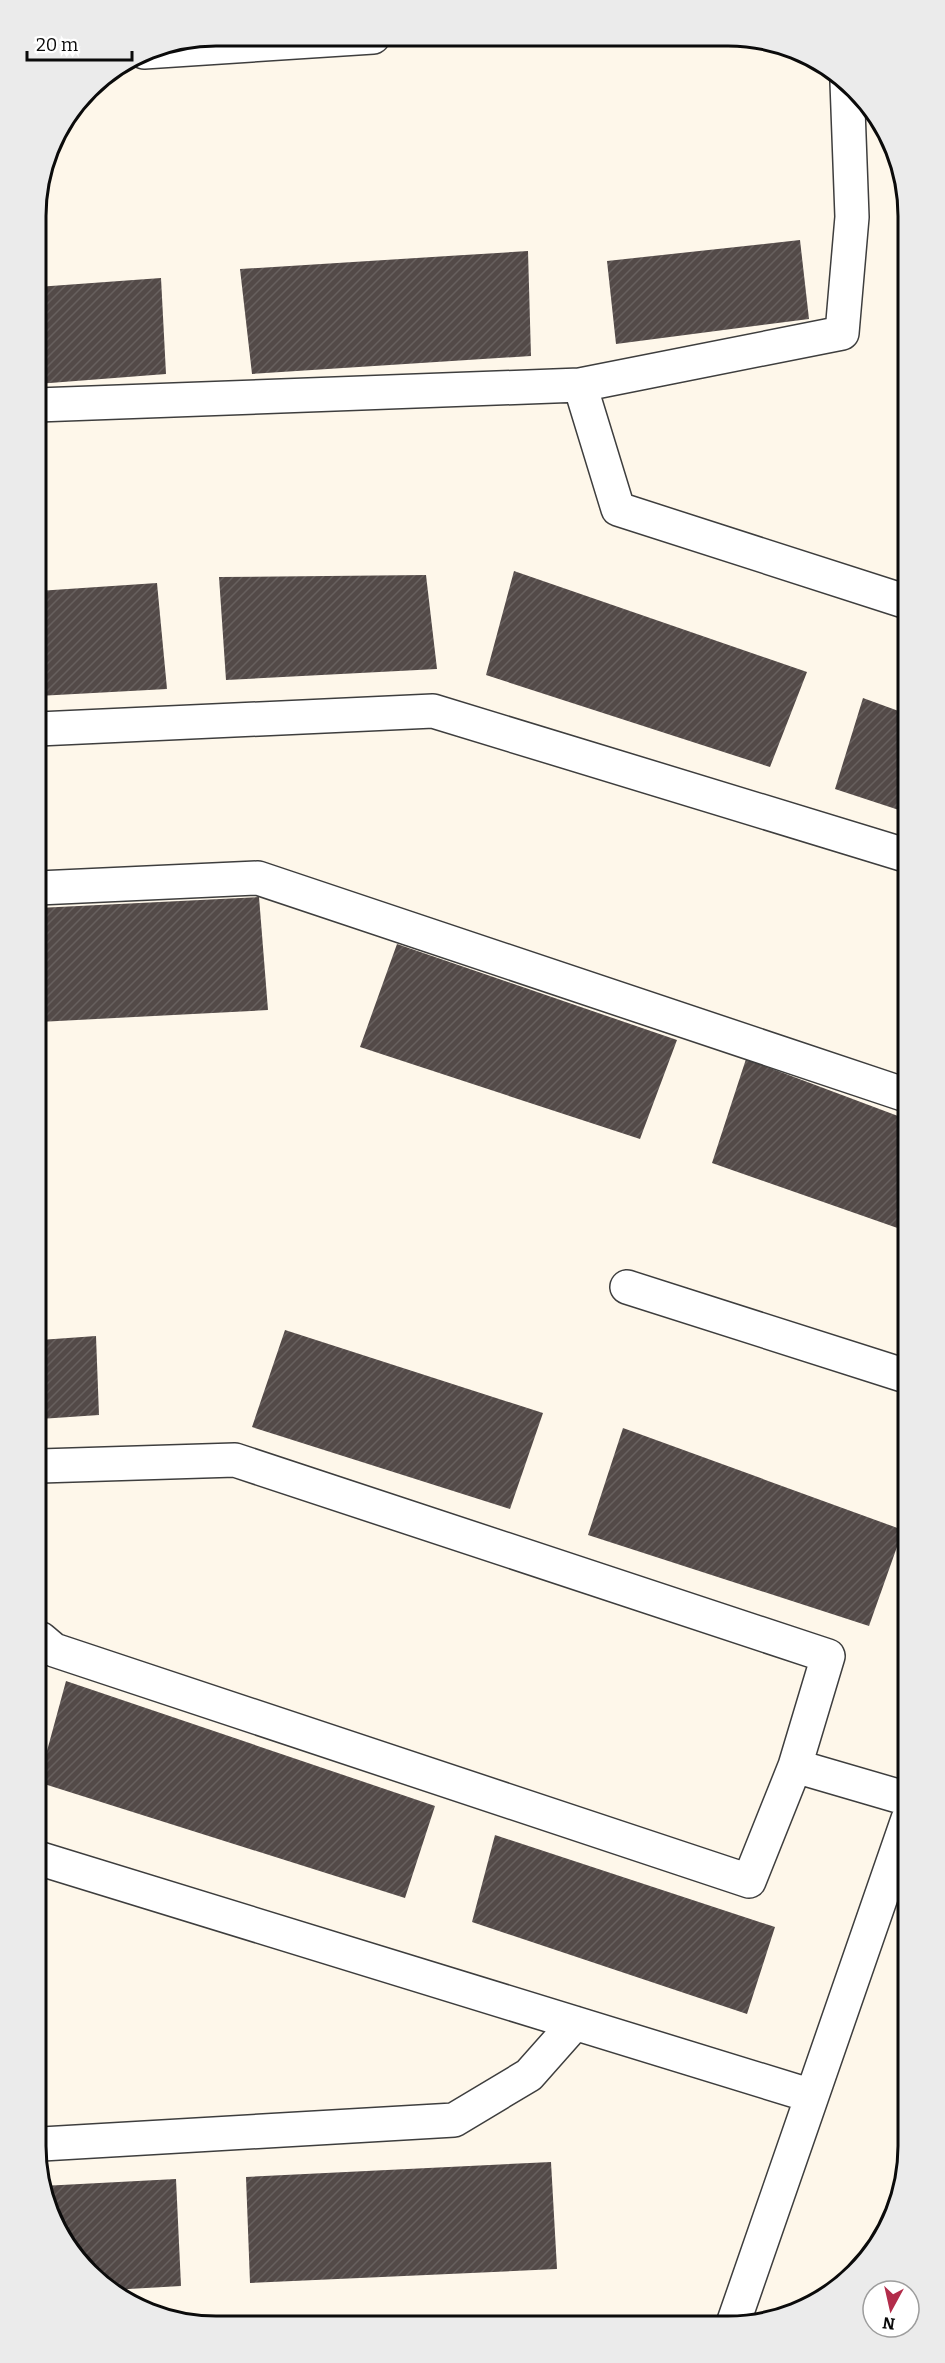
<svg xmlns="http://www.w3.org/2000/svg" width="945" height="2363" font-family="Bitter,serif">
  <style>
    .building { fill: url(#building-hatch) }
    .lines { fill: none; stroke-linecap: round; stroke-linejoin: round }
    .minor-casing { stroke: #3e3e3e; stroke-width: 36 }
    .minor { stroke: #fff; stroke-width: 33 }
    .rim { fill: none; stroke: #0b0b0b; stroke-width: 3 }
  </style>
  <defs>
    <pattern id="building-hatch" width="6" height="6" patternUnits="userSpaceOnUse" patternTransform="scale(1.5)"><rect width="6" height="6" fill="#534a48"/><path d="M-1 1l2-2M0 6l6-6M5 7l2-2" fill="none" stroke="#67605e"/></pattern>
  </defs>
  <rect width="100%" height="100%" fill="#fef7ea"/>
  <path class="building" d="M800 240 809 319 616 344 607 261Z
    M528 251 531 356 252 374 240 269Z
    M161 278 166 374 37 384V287Z
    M514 571 807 672 770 767 486 675Z
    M426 575 437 669 226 680 219 577Z
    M157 583 167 689 38 696V591Z
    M863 698 904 713 905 812 835 789Z
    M259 897 268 1010 39 1022 38 908Z
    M397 944 677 1040 640 1139 360 1047Z
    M746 1059 906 1119V1231L712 1163Z
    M285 1330 543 1413 510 1509 252 1427Z
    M96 1336 99 1415 40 1419V1340Z
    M623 1428 903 1530 869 1626 588 1535Z
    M66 1681 435 1806 405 1898 41 1783V1773Z
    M495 1835 775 1927 747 2014 472 1922Z
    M551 2162 557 2269 250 2283 246 2177Z
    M176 2179 181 2286 111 2290 89 2274 42 2193V2186Z"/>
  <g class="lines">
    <defs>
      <path id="minor" d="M144 52 373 37
        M847 82 852 217 842 333 580 385 618 509 904 601
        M37 405 580 385
        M38 729 433 711 905 855
        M38 888 258 878 906 1095
        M627 1287 906 1376
        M40 1466 235 1460 828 1656 795 1766
        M41 1639 54 1650 749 1881 795 1766 908 1799
        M41 1859 812 2096
        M42 2144 454 2120 529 2075 575 2023
        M734 2321 908 1819"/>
    </defs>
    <use href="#minor" class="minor-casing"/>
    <use href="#minor" class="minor"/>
  </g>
  <path d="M0 0H945V2363H0ZM216 46H728A170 170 0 0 1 898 216V2146A170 170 0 0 1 728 2316H216A170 170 0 0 1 46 2146V216A170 170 0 0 1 216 46Z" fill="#ebebeb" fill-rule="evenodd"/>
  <path class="rim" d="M216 46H728A170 170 0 0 1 898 216V2146A170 170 0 0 1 728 2316H216A170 170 0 0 1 46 2146V216A170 170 0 0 1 216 46Z"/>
  <g transform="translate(891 2309) rotate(188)"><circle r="28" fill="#ffffff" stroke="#9d9d9d" stroke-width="1.5"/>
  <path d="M0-4.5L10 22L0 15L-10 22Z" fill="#b22c4a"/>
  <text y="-9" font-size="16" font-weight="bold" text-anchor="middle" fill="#0b0b0b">N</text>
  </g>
  <path d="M27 51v9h105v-9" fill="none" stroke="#0b0b0b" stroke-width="3"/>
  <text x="36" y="51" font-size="18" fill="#0b0b0b" stroke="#ffffff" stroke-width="4.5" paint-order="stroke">20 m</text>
</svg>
